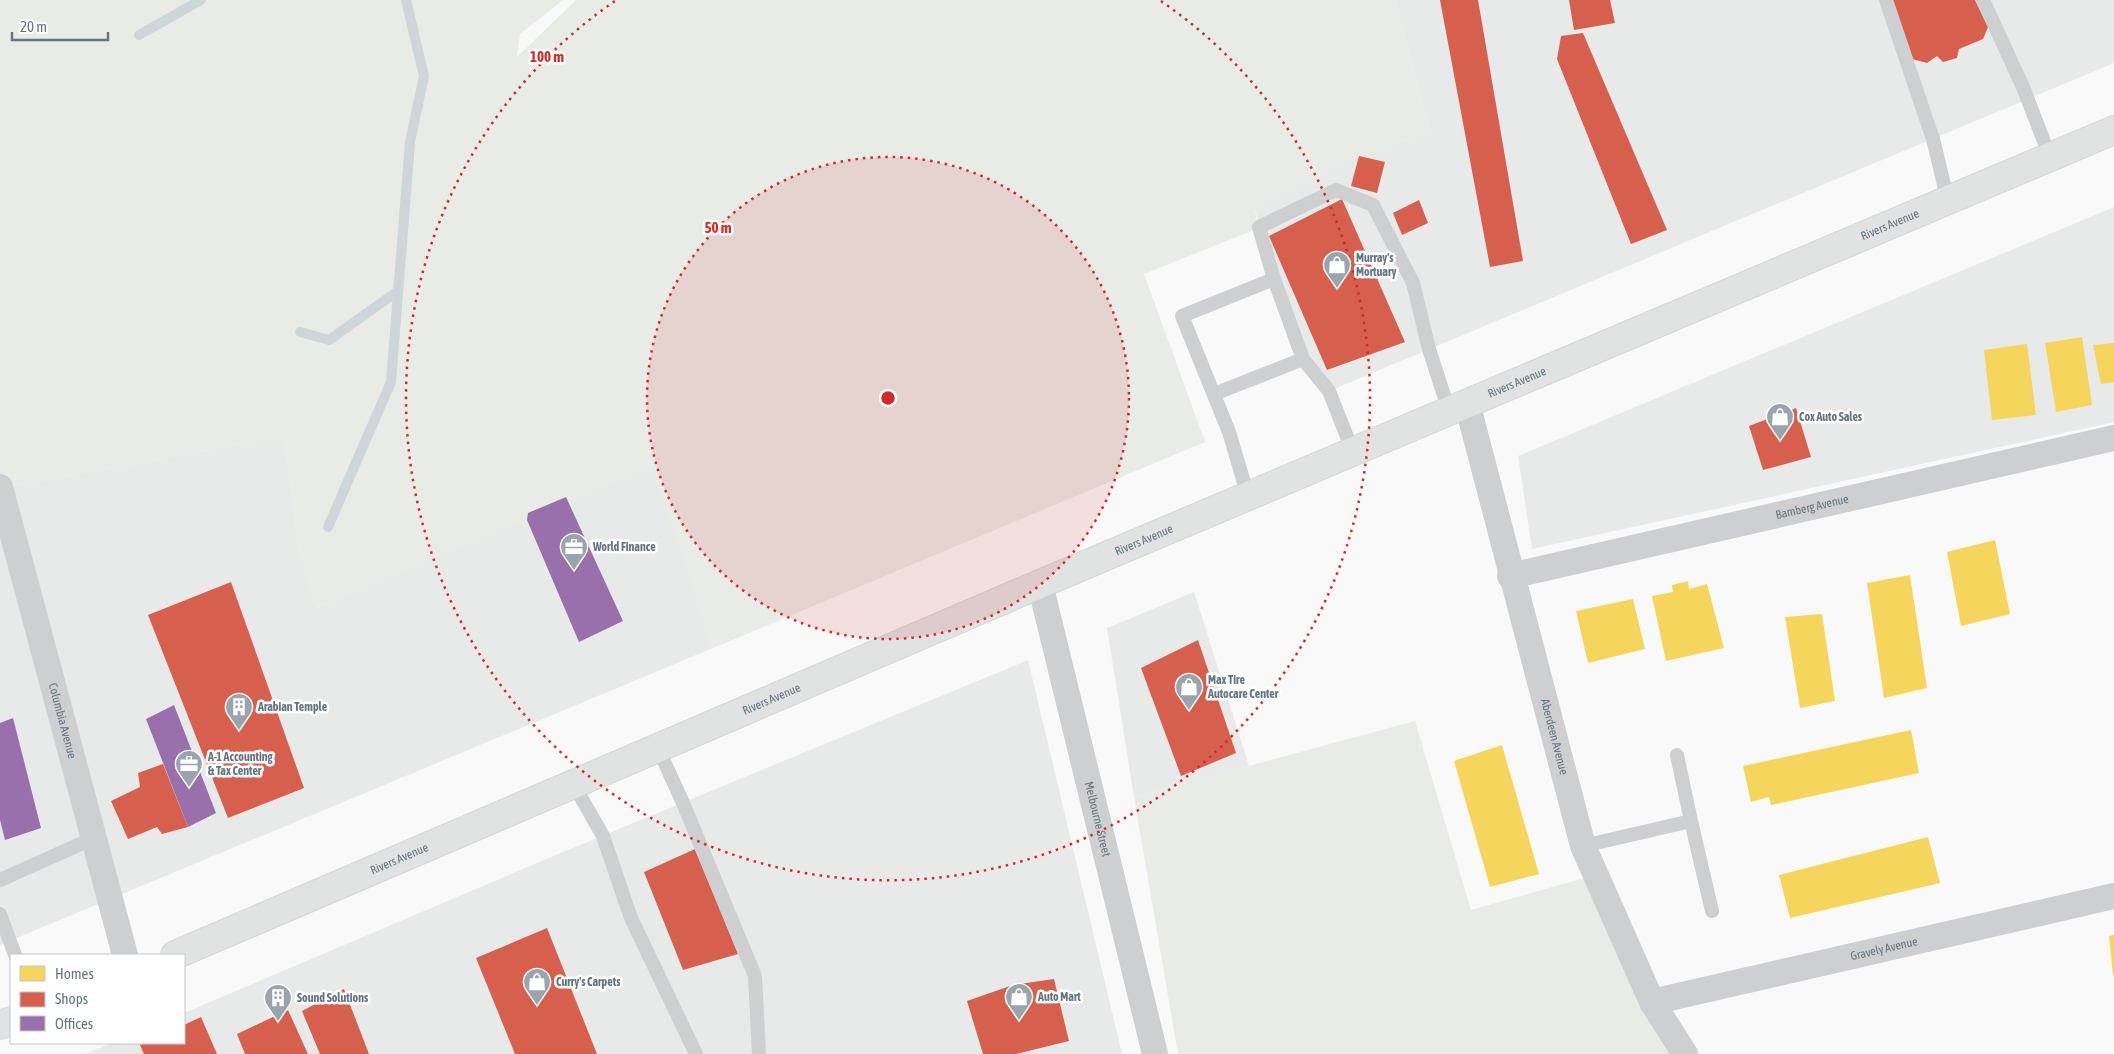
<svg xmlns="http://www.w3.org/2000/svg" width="2114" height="1054" font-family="'Asap Condensed',sans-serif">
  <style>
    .built { fill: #e8e9e9 }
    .green { fill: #e8ebe6 }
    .homes { fill: #f6d55c }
    .shops { fill: #d6604d }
    .offices { fill: #9970ab }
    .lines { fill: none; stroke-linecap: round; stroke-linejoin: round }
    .stream { stroke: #ced6d9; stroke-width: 10 }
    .primary-casing { stroke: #d5d6d7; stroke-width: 30 }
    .lane { stroke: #cecfd0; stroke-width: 14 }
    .street { stroke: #cecfd0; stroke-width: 26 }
    .primary { stroke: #e1e2e2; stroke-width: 28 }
    .ring { fill: none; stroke: #d62828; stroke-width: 2.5; stroke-dasharray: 2.5 5 }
    .labels { text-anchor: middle; stroke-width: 5; stroke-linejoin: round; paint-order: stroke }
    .street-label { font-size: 12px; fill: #657683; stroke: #fff }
    .poi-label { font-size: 12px; font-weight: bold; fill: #657683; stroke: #fff; text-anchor: start }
    .centre { fill: #d62828; stroke: #fff; stroke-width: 2.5 }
    .ring-label { font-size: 15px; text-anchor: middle; font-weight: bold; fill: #d62828; stroke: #fff; stroke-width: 5; stroke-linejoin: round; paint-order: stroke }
  </style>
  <rect width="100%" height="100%" fill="#f9f9f9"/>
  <path class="built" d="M1395 0H2114V63L1322 394 1254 208 1331 166 1362 154 1430 132Z
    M2114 207V422L1532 549 1518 456Z
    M284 436 299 549 316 609 528 513 654 466 713 648 0 945V489Z
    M1194 592 1249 766 1134 797 1107 628Z
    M1028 660 1122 1054H85L112 1043H184V1013L551 857Z"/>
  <path class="green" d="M0 0H563L520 34 517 57 576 0H1395L1430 132 1362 154 1331 166 1254 208 1259 228 1144 274 1205 442 713 648 653 466 315 609 299 549 284 436 0 489Z
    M1415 721 1471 910 1595 875 1685 1054H1178L1134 797Z"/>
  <path class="homes" d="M2082 337 2092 405 2056 412 2045 343Z
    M2114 343V382L2101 384 2093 345Z
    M2027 344 2036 415 1992 420 1984 350Z
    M1995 540 2010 614 1961 626 1947 552Z
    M1910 575 1927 688 1884 698 1867 583Z
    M1688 581 1689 589 1707 584 1724 648 1666 661 1652 596 1673 592 1672 585Z
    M1633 599 1645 649 1588 663 1576 611Z
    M1822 614 1835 701 1800 708 1785 617Z
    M1911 730 1919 773 1771 805 1769 797 1751 802 1743 766Z
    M1502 745 1539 874 1490 887 1454 761Z
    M1928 837 1940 883 1790 918 1779 875Z
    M2114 935V975H2113L2109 936Z"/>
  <path class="shops" d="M1440 0H1478L1523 261 1490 267Z
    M1569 0H1610L1615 23 1574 30Z
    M1891 0H1975L1988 27 1983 39 1959 49 1957 58 1943 62 1937 56 1927 63 1912 59Z
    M1583 33 1667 230 1631 244 1557 59 1561 36Z
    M1359 156 1385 162 1377 193 1351 186Z
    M1342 199 1405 342 1327 370 1269 236Z
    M1419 200 1428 223 1402 235 1393 213Z
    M1796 408 1811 457 1763 470 1749 426Z
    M231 582 304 788 228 818 148 615Z
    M1198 640 1236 753 1181 776 1141 668Z
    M163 764 188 827 162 834 157 827 128 839 111 801 140 787 138 773Z
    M695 849 738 954 683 970 644 872Z
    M547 928 597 1054H515L476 958Z
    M1054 979 1069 1041 1016 1054H983L967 1001 1013 985Z
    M344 989 369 1054H320L302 1011Z
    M288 1010 308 1054H245L237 1034Z
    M201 1017 217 1054H144L140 1045 145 1043H184V1025Z"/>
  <path class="offices" d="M566 497 623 621 579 642 527 520 528 513Z
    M174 705 216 813 188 827 146 719Z
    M13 718 41 828 5 840 0 820V723Z"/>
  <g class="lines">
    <path class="stream" d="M139 35 201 0
      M300 332 329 340 398 291
      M328 527 391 382 410 142 424 76 406 0"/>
    <defs>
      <g id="primary">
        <path id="s6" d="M175 955 1040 584 2114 130"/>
        <path d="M0 1025 11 1021"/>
      </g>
    </defs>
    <use href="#primary" class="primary-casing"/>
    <path class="lane" d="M1886 0 1933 139 1948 201
      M1983 0 2023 87 2050 157
      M1274 279 1259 227 1336 190 1373 205 1413 283 1429 349 1449 411
      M1214 394 1303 359
      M1248 496 1229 432 1182 316 1274 279 1303 359 1329 391 1353 452
      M658 748 683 803 755 976 759 1054
      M574 785 603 836 631 918 696 1054
      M1691 821 1712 911
      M1583 846 1691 821 1677 755
      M0 880 94 838
      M0 914 15 955"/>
    <g class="street">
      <path id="s1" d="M1467 403 1583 846 1652 1002 1685 1054"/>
      <path id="s2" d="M0 487 125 955"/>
      <path id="s3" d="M1510 576 2114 438"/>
      <path id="s4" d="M1040 584 1155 1054"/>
      <path id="s5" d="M1652 1002 2114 896"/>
    </g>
    <use href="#primary" class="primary"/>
  </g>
  <circle cx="888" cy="398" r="241" fill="#d62828" fill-opacity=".12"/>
  <g class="ring">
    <circle cx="888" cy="398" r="241"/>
    <path d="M1161 1A482 482 0 1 1 615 1"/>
  </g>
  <defs>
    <symbol id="shop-pin" viewBox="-11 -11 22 30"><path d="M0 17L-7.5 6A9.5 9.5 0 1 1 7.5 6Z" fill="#99a4ac" stroke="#fff"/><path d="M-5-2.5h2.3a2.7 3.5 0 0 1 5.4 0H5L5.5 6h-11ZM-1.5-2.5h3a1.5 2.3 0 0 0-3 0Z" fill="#fff"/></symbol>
    <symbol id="office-pin" viewBox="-11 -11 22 30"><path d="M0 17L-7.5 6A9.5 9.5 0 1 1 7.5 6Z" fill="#99a4ac" stroke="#fff"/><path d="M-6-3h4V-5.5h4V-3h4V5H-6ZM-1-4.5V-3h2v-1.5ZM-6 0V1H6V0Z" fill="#fff"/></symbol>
    <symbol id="building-pin" viewBox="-11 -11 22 30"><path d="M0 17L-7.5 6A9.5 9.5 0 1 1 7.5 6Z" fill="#99a4ac" stroke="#fff"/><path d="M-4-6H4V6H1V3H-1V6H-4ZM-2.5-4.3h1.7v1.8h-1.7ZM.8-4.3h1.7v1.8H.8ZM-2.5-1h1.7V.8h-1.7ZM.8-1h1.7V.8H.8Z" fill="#fff"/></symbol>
  </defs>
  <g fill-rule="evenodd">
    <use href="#shop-pin" x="1321" y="249" width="32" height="43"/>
    <use href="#shop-pin" x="1764" y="401" width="32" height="43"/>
    <use href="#office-pin" x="558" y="531" width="32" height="43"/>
    <use href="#shop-pin" x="1173" y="671" width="32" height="43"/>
    <use href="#building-pin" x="223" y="691" width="32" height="43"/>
    <use href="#office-pin" x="173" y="748" width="32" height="43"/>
    <use href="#shop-pin" x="521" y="966" width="32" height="43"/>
    <use href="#shop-pin" x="1003" y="981" width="32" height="43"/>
    <use href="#building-pin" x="262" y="982" width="32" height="43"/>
  </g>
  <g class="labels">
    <g class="street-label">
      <text dy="4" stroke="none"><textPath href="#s6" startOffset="1864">Rivers Avenue</textPath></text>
      <text dy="4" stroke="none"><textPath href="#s6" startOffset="1459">Rivers Avenue</textPath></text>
      <text dy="4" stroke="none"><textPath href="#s3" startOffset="310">Bamberg Avenue</textPath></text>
      <text dy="4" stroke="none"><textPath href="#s6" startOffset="1054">Rivers Avenue</textPath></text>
      <text dy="4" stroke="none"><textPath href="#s6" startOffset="649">Rivers Avenue</textPath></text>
      <text dy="4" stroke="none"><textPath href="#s2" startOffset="242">Columbia Avenue</textPath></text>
      <text dy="4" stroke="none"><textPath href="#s1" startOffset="345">Aberdeen Avenue</textPath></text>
      <text dy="4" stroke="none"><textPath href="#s4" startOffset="242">Melbourne Street</textPath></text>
      <text dy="4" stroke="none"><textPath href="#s6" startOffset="244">Rivers Avenue</textPath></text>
      <text dy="4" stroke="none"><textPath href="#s5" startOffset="238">Gravely Avenue</textPath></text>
    </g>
    <g class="poi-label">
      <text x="1356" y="262">Murray's<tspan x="1356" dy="14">Mortuary</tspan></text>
      <text x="1799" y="421">Cox Auto Sales</text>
      <text x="593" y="551">World Finance</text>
      <text x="1208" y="684">Max Tire<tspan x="1208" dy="14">Autocare Center</tspan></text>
      <text x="258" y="711">Arabian Temple</text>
      <text x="208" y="761">A-1 Accounting<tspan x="208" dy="14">&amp; Tax Center</tspan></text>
      <text x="556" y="986">Curry's Carpets</text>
      <text x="1038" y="1001">Auto Mart</text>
      <text x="297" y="1002">Sound Solutions</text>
    </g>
  </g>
  <circle cx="888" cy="398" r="8" class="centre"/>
  <g class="ring-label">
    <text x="547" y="62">100 m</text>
    <text x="718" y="233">50 m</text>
  </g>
  <rect x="10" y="954" width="175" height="90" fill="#ffffff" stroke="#c1c8cd"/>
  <rect x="20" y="966" width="25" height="15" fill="#f6d55c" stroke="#c1c8cd"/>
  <text x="55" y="979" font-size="15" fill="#657683">Homes</text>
  <rect x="20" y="992" width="25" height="15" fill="#d6604d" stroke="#c1c8cd"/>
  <text x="55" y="1004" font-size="15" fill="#657683">Shops</text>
  <rect x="20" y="1016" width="25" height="15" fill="#9970ab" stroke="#c1c8cd"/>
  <text x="55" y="1029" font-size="15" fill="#657683">Offices</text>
  <path d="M12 32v8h96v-8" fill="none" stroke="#657683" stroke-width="2.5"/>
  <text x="20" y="32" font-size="15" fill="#657683" stroke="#ffffff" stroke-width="4" paint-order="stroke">20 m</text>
</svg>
